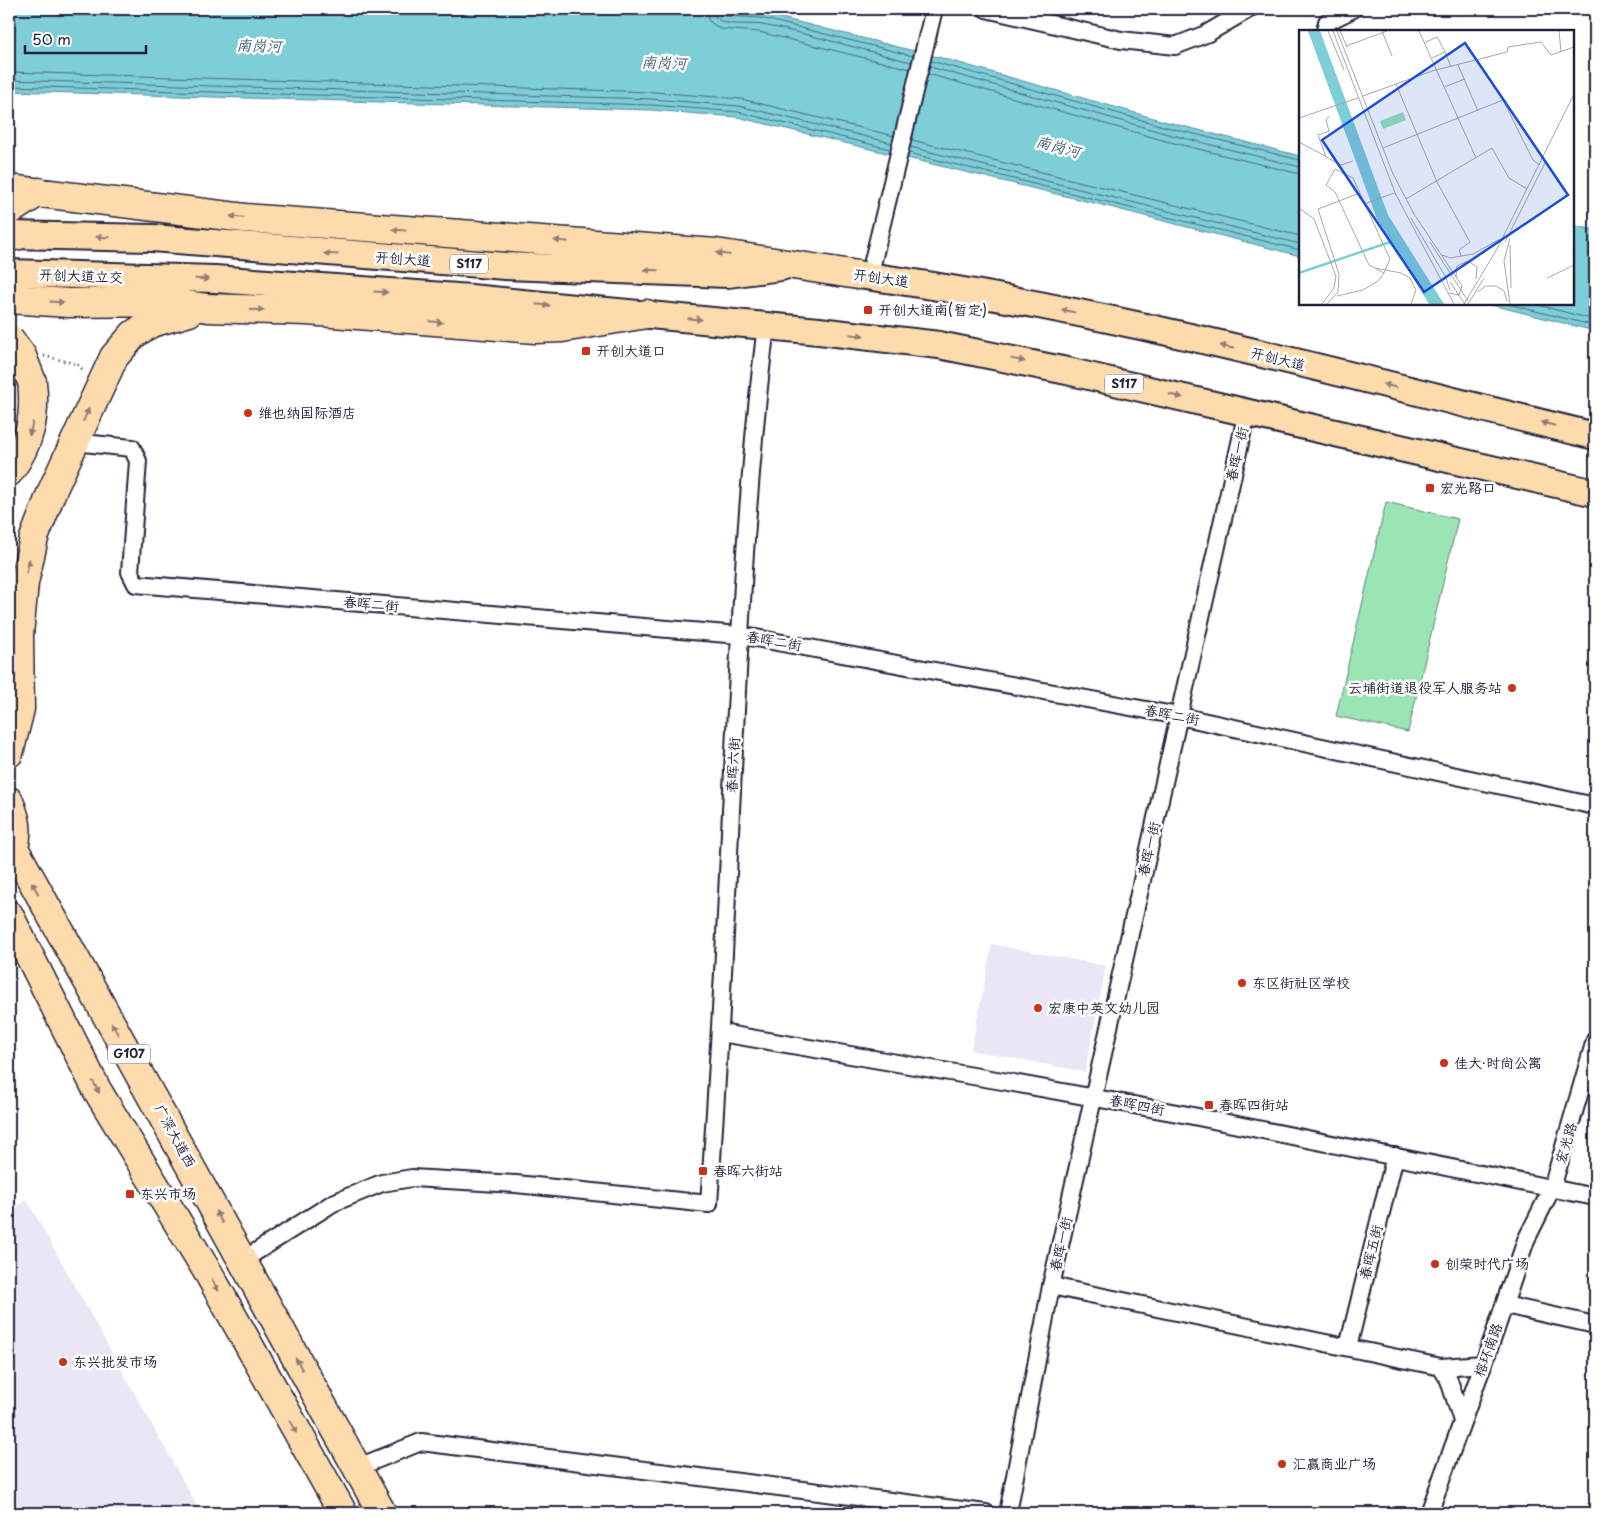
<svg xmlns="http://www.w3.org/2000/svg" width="1604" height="1522" font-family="'Playpen Sans','LXGW WenKai TC',sans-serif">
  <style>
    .built { fill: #ebe6f5 }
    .green { fill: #9be5b4; stroke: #5e8478 }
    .water { fill: #7eced7; stroke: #598999 }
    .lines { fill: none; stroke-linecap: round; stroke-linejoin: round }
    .shore { stroke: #476779; stroke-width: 1 }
    .street-casing { stroke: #22223b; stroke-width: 20 }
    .primary-casing { stroke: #22223b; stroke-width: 30 }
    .highway-casing { stroke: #22223b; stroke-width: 31 }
    .path { stroke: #22223b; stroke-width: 3; stroke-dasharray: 1 4; stroke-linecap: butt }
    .street { stroke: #fff; stroke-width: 16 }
    .primary { stroke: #fddbac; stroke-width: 26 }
    .highway { stroke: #fddbac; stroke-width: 28 }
    .highway-bridge-casing { stroke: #22223b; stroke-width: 31; stroke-linecap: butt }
    .highway-bridge { stroke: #fddbac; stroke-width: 28 }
    .oneway { fill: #907e74 }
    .poi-dot { fill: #c8321e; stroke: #fff; stroke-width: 2 }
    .labels { text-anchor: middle; stroke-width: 5; stroke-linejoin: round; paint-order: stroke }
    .shield { fill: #fff; stroke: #646476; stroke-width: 1 }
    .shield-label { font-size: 12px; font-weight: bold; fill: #22223b }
    .street-label { font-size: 14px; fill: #22223b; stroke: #fff }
    .poi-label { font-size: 14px; fill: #22223b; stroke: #fff; text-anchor: start }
    .water-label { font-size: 15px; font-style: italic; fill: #425e72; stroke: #fff }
    .inset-river { fill: none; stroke: #7eced7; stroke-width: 2.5 }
    .inset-road { fill: none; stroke: #a7a7b1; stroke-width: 1 }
    .view { fill: #1d4ed8; fill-opacity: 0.15; stroke: #1d4ed8; stroke-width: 2.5 }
    .inset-edge { fill: none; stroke: #22223b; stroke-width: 2.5 }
  </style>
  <rect width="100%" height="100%" fill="#fff"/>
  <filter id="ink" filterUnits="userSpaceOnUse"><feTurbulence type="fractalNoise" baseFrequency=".02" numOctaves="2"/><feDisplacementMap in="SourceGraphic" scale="10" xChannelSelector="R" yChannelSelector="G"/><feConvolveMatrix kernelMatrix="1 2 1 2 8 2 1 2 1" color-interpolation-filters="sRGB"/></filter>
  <g filter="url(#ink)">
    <path class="built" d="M992 944 1106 966 1085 1072 971 1050Z
      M27 1200 201 1513H9V1211Z"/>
    <path class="green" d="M1386 502 1458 519 1408 732 1336 716Z"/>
    <path class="water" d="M9 9H670L762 13 938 57 1171 123 1300 156V256L1098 204 737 117 651 110 9 91Z
      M1573 225 1595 230V331L1488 304H1573Z"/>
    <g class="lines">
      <path class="shore" d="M705 9 709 21 720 29 759 32 910 69
        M713 9C714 30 747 22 762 25 812 34 862 50 911 62
        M719 9 720 14 724 16 761 18 913 56
        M931 61 1170 128 1300 160
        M930 67 1168 134 1300 167
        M9 72 653 92 741 99 894 136
        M928 74 1166 141 1300 174
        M9 80 652 99 739 106 892 143
        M9 86 652 105 738 112 890 149
        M912 140 1300 236
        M910 147 1300 244
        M909 153 1300 250
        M1508 304 1595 326
        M1534 304 1595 320"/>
      <defs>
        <path id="street" d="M986 9 1121 40 1175 46 1206 34 1249 9
          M1325 31 1327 22 1353 9
          M869 277 934 9
          M74 442 132 448 138 461 130 572 136 584 739 635 1179 716 1595 806
          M721 1033 1008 1082 1188 1115 1595 1197
          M243 1260 333 1203 382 1183 412 1178 516 1184 709 1204C718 1073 725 942 731 811 739 649 746 487 766 326
          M1051 1286 1441 1367 1483 1364
          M1505 1305 1595 1325
          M1348 1347 1395 1156
          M1441 1367 1449 1380 1462 1421
          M356 1468 421 1442 986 1513
          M1008 1513 1051 1286 1247 412
          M1429 1513 1495 1332 1526 1240 1552 1188 1595 1040"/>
        <path id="primary" d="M9 235 152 238 505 266 728 274 781 267
          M837 272C1094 305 1344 375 1595 436
          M9 273 215 279 471 298 819 331 939 345 1067 371 1595 493"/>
        <path id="highway" d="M9 189 245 218 716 253 858 275
          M9 211 39 192
          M9 234 16 236
          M9 299 68 303 165 302 208 308 307 311 535 329 562 328 647 314
          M9 472C30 443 36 417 32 382
          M9 753 20 709 19 635 24 583 34 538 52 491 114 357 134 334 151 323 189 312
          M9 801C16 819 19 829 14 848
          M9 839 382 1513
          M9 915 97 1090 209 1274 343 1513"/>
      </defs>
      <use href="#street" class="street-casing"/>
      <use href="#primary" class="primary-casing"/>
      <use href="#highway" class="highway-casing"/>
      <path class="path" d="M44 356 77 364 84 371"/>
      <use href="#street" class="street"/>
      <use href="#primary" class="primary"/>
      <use href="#highway" class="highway"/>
      <defs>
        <path id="highway-bridge" d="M9 338 22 356 32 382"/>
      </defs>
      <use href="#highway-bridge" class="highway-bridge-casing"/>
      <use href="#highway-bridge" class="highway-bridge"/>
    </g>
    <defs><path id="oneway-solid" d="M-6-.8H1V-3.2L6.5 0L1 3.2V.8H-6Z" transform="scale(1.25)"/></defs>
    <g class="oneway">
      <use href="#oneway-solid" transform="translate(237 217) rotate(-173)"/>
      <use href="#oneway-solid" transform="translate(399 230) rotate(-176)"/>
      <use href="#oneway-solid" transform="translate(103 237) rotate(-179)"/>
      <use href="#oneway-solid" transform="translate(561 241) rotate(-174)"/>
      <use href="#oneway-solid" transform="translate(331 254) rotate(-176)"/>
      <use href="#oneway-solid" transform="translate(723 254) rotate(-172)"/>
      <use href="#oneway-solid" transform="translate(651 270) rotate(-179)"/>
      <use href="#oneway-solid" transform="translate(202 279) rotate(1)"/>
      <use href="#oneway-solid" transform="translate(381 292) rotate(4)"/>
      <use href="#oneway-solid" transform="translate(57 302) rotate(4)"/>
      <use href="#oneway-solid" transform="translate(543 305) rotate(5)"/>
      <use href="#oneway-solid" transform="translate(257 310) rotate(2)"/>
      <use href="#oneway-solid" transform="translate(1068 311) rotate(-169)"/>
      <use href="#oneway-solid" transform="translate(695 319) rotate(6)"/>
      <use href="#oneway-solid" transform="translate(436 322) rotate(5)"/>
      <use href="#oneway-solid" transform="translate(857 335) rotate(6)"/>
      <use href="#oneway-solid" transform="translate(1227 347) rotate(-166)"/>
      <use href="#oneway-solid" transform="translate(1018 360) rotate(12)"/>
      <use href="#oneway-solid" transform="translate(1390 386) rotate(-166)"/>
      <use href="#oneway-solid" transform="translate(1176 396) rotate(13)"/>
      <use href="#oneway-solid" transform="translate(86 415) rotate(-66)"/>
      <use href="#oneway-solid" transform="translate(1548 424) rotate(-166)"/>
      <use href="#oneway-solid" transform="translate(31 429) rotate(104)"/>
      <use href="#oneway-solid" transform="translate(28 566) rotate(-77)"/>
      <use href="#oneway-solid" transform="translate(35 888) rotate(-119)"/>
      <use href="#oneway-solid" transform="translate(115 1029) rotate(-120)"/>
      <use href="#oneway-solid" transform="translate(96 1087) rotate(62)"/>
      <use href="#oneway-solid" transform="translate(219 1217) rotate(-119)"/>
      <use href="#oneway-solid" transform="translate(215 1285) rotate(61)"/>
      <use href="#oneway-solid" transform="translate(299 1364) rotate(-119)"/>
      <use href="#oneway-solid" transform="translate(293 1427) rotate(61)"/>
    </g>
  </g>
  <g class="poi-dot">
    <rect x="863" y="305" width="10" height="10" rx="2.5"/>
    <rect x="581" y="346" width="10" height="10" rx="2.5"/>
    <circle cx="248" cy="413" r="5"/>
    <rect x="1425" y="483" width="10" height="10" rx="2.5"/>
    <circle cx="1512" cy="688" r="5"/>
    <circle cx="1242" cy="983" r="5"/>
    <circle cx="1038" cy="1008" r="5"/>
    <circle cx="1444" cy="1063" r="5"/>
    <rect x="1204" y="1100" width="10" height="10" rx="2.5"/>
    <rect x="698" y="1166" width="10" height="10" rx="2.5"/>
    <rect x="125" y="1189" width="10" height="10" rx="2.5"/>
    <circle cx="1435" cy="1264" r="5"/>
    <circle cx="63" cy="1362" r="5"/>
    <circle cx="1282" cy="1464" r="5"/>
  </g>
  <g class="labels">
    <g class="shield">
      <rect x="450" y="254.5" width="38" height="19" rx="4"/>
      <rect x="1105" y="374.5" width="38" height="19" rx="4"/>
      <rect x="108" y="1044.5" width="42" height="19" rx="4"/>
    </g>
    <g class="shield-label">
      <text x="469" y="268">S117</text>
      <text x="1124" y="388">S117</text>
      <text x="129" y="1058">G107</text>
    </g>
    <g class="street-label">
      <text transform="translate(403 259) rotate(4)" y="5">开创大道</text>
      <text transform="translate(81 276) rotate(2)" y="5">开创大道立交</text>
      <text transform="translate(881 278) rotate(8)" y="5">开创大道</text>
      <text transform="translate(1278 359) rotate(14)" y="5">开创大道</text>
      <text transform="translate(1237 454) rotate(-77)" y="5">春晖一街</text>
      <text transform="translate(371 604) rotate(5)" y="5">春晖二街</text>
      <text transform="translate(774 641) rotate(10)" y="5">春晖二街</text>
      <text transform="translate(1172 715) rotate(11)" y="5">春晖二街</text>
      <text transform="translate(733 765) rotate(-87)" y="5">春晖六街</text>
      <text transform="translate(1149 849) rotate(-77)" y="5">春晖一街</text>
      <text transform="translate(1137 1105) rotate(11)" y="5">春晖四街</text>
      <text transform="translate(175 1136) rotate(61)" y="5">广深大道西</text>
      <text transform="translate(1566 1143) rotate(-73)" y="5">宏光路</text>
      <text transform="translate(1061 1244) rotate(-77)" y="5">春晖一街</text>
      <text transform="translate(1371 1252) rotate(-76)" y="5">春晖五街</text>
      <text transform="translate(1488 1350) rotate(-70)" y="5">榕环南路</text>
    </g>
    <g class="poi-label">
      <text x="878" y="315">开创大道南(暂定)</text>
      <text x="596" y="356">开创大道口</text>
      <text x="258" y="418">维也纳国际酒店</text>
      <text x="1440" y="493">宏光路口</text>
      <text x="1502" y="693" text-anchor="end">云埔街道退役军人服务站</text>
      <text x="1252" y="988">东区街社区学校</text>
      <text x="1048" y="1013">宏康中英文幼儿园</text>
      <text x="1454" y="1068">佳大·时尚公寓</text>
      <text x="1219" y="1110">春晖四街站</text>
      <text x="713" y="1176">春晖六街站</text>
      <text x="140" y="1199">东兴市场</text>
      <text x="1445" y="1269">创荣时代广场</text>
      <text x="73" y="1367">东兴批发市场</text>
      <text x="1292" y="1469">汇赢商业广场</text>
    </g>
    <g class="water-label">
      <text transform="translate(259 46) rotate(2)" y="5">南岗河</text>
      <text transform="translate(664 63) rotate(2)" y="5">南岗河</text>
      <text transform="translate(1058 147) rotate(15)" y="5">南岗河</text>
    </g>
  </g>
  <g transform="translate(1299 30)">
    <rect width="275" height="275" fill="#fff"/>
    <path d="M104 82 107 90 84 99 81 91Z" fill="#9be5b4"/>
    <path d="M9 1H21L89 185 145 274H130L78 189Z" fill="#7eced7"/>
    <path class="inset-river" d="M0 243 94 211"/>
    <path class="inset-road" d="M29 1 45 40M34 1 97 165M38 1 94 144 115 184M41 1 48 17M83 1 93 26M120 1 177 128M260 1 262 22M125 13 138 7 146 22M47 16 88 1M133 28 146 22 152 37M159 35 179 81M97 54 138 152 171 212 160 220 162 226M145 57 166 49M64 66 133 41 208 22 209 17 242 12 252 25 275 17M30 86 27 90 30 101 19 105 27 127 42 135 54 131M0 88 59 68M0 112 26 126M84 118 204 70 234 130 241 135M96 163 155 274M107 169 193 118 210 148 228 159M65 174 95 163M0 178 15 189 37 246 35 258 23 274M113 181 163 256 160 265 150 263M112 188 146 246M131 212 169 271M206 212 247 131M275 214V232M211 215 212 258M143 225 151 228 174 224 201 209M76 238 102 243 111 248 117 260 112 274M146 245 151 260M157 248 158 236 169 231 178 237 177 249M248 248 275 235M151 252 166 274M178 262 187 256H197L205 261 208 271M38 266 64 260 79 251 85 243 91 229 54 148 36 139 27 155 36 162 70 235 85 243M28 274 39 262 40 244 19 179 61 163M165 274 198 219 275 64M169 274 185 248M211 274 205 231 211 208"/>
    <path class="view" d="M166 13 269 165 125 262 23 110Z"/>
    <rect width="275" height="275" class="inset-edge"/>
  </g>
  <rect width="1604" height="1522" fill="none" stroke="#fff" stroke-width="30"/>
  <rect x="15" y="15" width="1574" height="1492" fill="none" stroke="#22223b" stroke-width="2" filter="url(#ink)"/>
  <path d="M25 45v8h121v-8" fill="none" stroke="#22223b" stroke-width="2.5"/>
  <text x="32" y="45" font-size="15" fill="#22223b" stroke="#ffffff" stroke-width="4" paint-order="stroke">50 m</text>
</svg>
